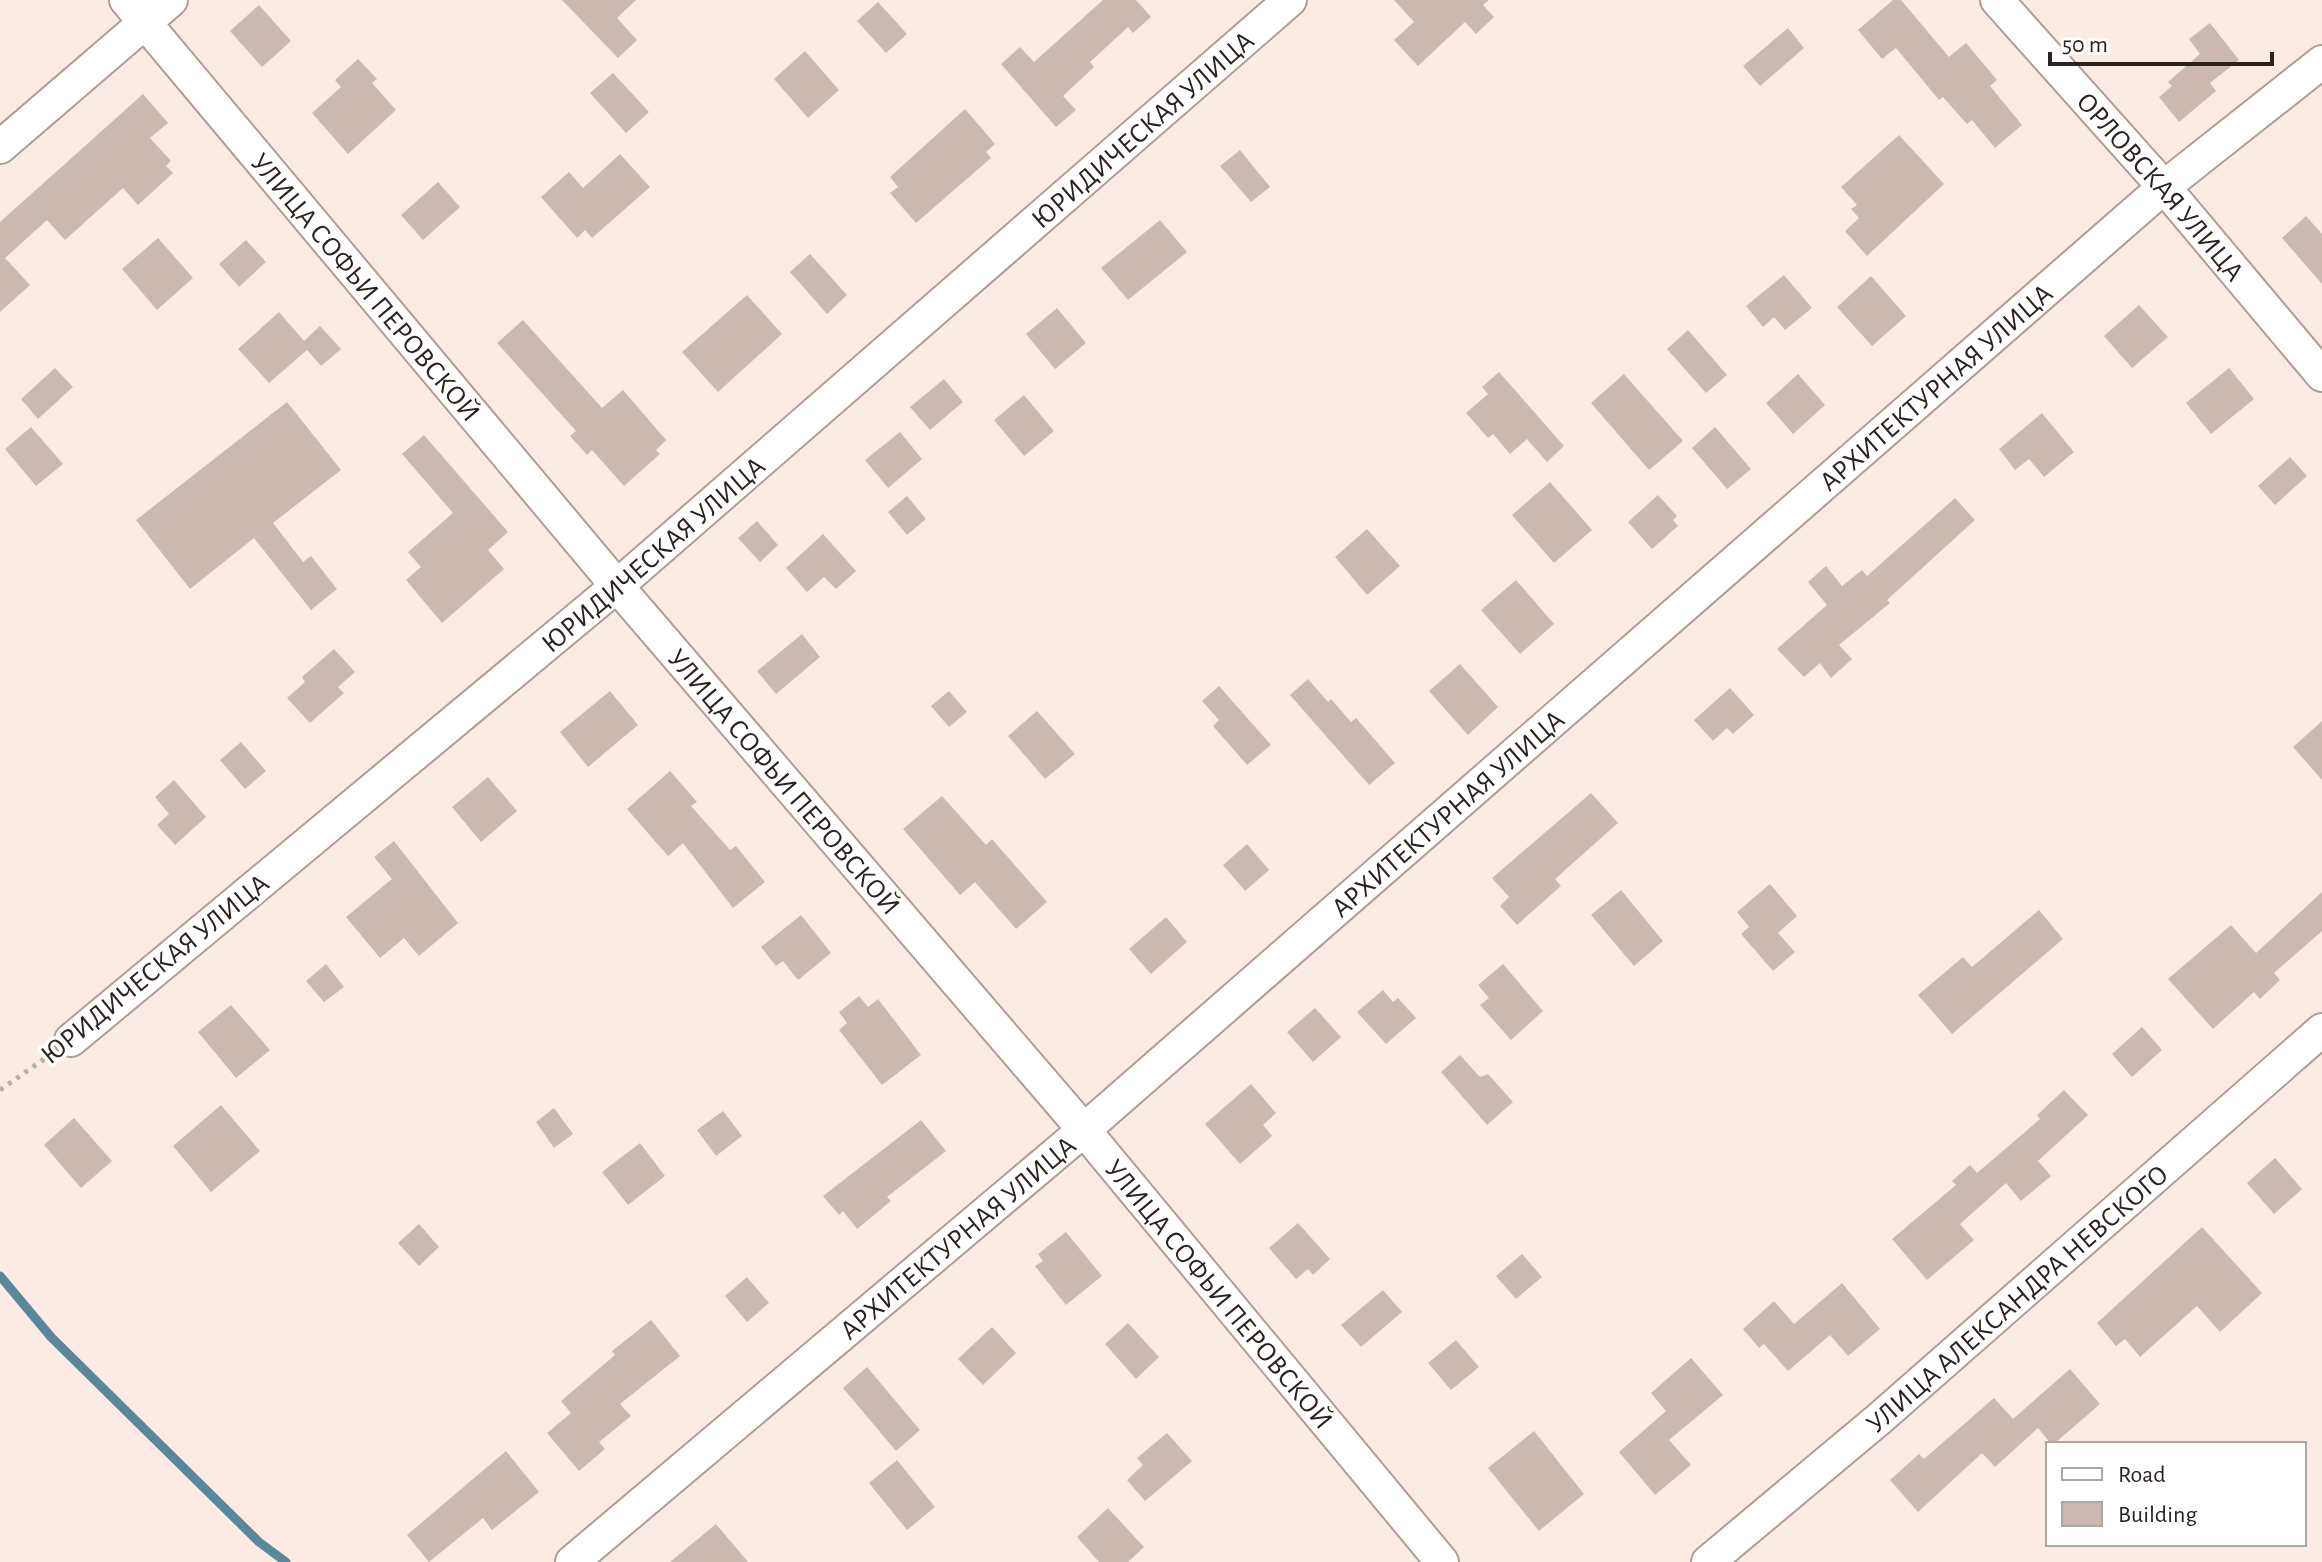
<svg xmlns="http://www.w3.org/2000/svg" width="2322" height="1562" font-family="'Alegreya Sans',sans-serif">
  <style>
    .lines { fill: none; stroke-linecap: round; stroke-linejoin: round }
    .stream { stroke: #598899; stroke-width: 9 }
    .building { fill: #cdb8b1 }
    .minor-casing { stroke: #b09c94; stroke-width: 36 }
    .path { stroke: #bbada7; stroke-width: 5; stroke-dasharray: 4 6; stroke-linecap: butt }
    .minor { stroke: #fff; stroke-width: 32 }
    .labels { text-anchor: middle; stroke-width: 7; stroke-linejoin: round; paint-order: stroke }
    .street-label { font-size: 28px; fill: #2a221f; stroke: #fff }
  </style>
  <rect width="100%" height="100%" fill="#fcebe4"/>
  <g class="lines">
    <path class="stream" d="M0 1276 51 1337 259 1542 286 1562"/>
  </g>
  <path class="building" d="M562 0H636L617 18 637 40 618 58Z
    M1103 0H1136L1151 17 1133 33 1128 27 1090 62 1094 67 1063 96 1076 110 1056 127 1001 64 1020 47 1034 62Z
    M1394 0H1489L1483 5 1494 17 1476 34 1465 22 1418 66 1394 40 1414 22Z
    M1893 0H1901L1949 57 1966 43 1997 80 1990 86 2022 125 1995 148 1972 120 1967 124 1943 97 1939 100 1896 48 1882 59 1858 30Z
    M878 2 907 34 886 53 857 21Z
    M259 5 291 41 262 67 230 31Z
    M2210 23 2239 60 2210 83 2216 91 2179 122 2159 97 2172 86 2168 82 2200 54 2189 39Z
    M1788 28 1804 48 1760 86 1743 66Z
    M805 51 839 90 808 118 774 79Z
    M358 59 377 79 372 83 396 110 348 154 312 113 341 87 335 80Z
    M613 73 649 112 626 133 590 93Z
    M143 94 168 123 150 138 171 161 166 166 173 173 138 205 123 188 65 240 47 220 5 258 30 285 0 312V222Z
    M965 109 995 144 986 152 991 158 916 223 890 193 898 187 890 177Z
    M1899 135 1944 184 1867 256 1845 231 1859 218 1851 209 1857 205 1841 187Z
    M1240 150 1270 187 1251 202 1220 166Z
    M620 154 650 187 592 238 585 230 577 238 541 197 569 172 583 188Z
    M438 182 460 207 423 240 401 215Z
    M2306 216 2322 234V284L2282 238Z
    M1160 220 1187 252 1128 300 1101 268Z
    M158 238 193 278 157 310 122 269Z
    M246 240 266 262 239 287 219 264Z
    M810 254 847 295 827 314 790 272Z
    M1784 275 1812 308 1785 330 1774 317 1763 327 1746 306Z
    M1871 276 1906 316 1872 346 1837 307Z
    M747 295 782 334 718 392 682 352Z
    M2139 305 2168 337 2132 368 2104 336Z
    M1057 308 1086 343 1055 369 1026 334Z
    M279 312 304 341 320 326 341 349 321 366 307 350 269 383 238 349Z
    M523 320 602 408 623 390 666 440 656 450 660 454 624 486 592 450 587 455 570 436 576 431 497 343Z
    M1688 330 1727 375 1706 393 1667 349Z
    M55 368 73 387 38 419 21 399Z
    M2229 368 2254 399 2211 434 2186 403Z
    M1499 372 1564 446 1547 462 1527 439 1510 454 1493 434 1488 438 1466 413 1488 394 1482 387Z
    M1624 374 1683 441 1649 470 1591 403Z
    M1798 374 1825 405 1793 434 1766 403Z
    M944 379 963 402 930 430 910 407Z
    M1024 395 1054 431 1024 456 994 420Z
    M287 402 341 470 273 523 303 562 311 556 337 589 311 610 254 538 190 589 136 520Z
    M2042 413 2074 452 2044 477 2029 459 2015 470 1999 449Z
    M31 427 63 464 36 486 5 449Z
    M1715 427 1751 469 1727 489 1692 448Z
    M900 432 922 459 888 488 865 460Z
    M424 435 508 532 488 550 504 569 442 623 406 580 421 567 408 552 453 513 402 454Z
    M2290 457 2307 476 2275 505 2258 486Z
    M1550 482 1592 530 1554 563 1512 515Z
    M1658 495 1677 516 1673 520 1678 526 1652 549 1628 522Z
    M907 496 926 519 907 535 888 512Z
    M1955 498 1975 520 1887 600 1890 603 1839 645 1852 659 1831 678 1820 663 1804 677 1777 649 1827 605 1808 582 1826 566 1842 586 1862 570 1867 576Z
    M757 521 778 545 760 562 738 538Z
    M1367 529 1400 566 1367 595 1335 557Z
    M823 534 856 571 836 589 824 577 807 592 786 568Z
    M1516 580 1554 624 1520 654 1481 610Z
    M802 634 820 657 776 694 757 671Z
    M334 649 355 672 338 687 344 693 310 723 287 698 305 682 302 677Z
    M1460 664 1498 707 1468 735 1429 691Z
    M1308 679 1328 702 1331 699 1351 722 1356 718 1395 763 1369 785 1290 695Z
    M1219 686 1271 745 1247 765 1213 726 1219 720 1202 701Z
    M1730 688 1754 715 1733 734 1727 728 1713 741 1694 720Z
    M610 691 638 725 588 767 560 732Z
    M949 691 967 712 949 727 931 706Z
    M1037 711 1075 754 1045 779 1008 736Z
    M2322 721V780L2293 747Z
    M241 742 266 771 245 789 220 760Z
    M670 771 697 802 691 806 730 850 736 846 765 882 733 908 683 843 668 856 627 809Z
    M488 777 517 811 481 842 452 807Z
    M174 780 206 817 175 845 157 825 169 814 155 797Z
    M1591 793 1618 823 1555 879 1561 886 1517 925 1500 906 1509 897 1492 878Z
    M942 796 986 845 992 839 1047 902 1016 929 975 882 960 895 903 829Z
    M394 841 458 923 419 956 404 938 380 958 346 917 392 879 374 857Z
    M1247 844 1269 870 1245 891 1223 865Z
    M1770 884 1797 916 1778 933 1795 952 1773 971 1741 934 1749 927 1737 912Z
    M1621 890 1663 941 1634 966 1591 915Z
    M2322 892V931L2274 973 2280 980 2260 999 2254 992 2213 1029 2168 979 2231 925 2256 953Z
    M2039 910 2063 939 1952 1034 1918 995 1963 957 1972 967Z
    M801 915 831 953 798 980 783 961 776 966 761 947Z
    M1166 917 1187 942 1151 974 1129 949Z
    M326 964 344 987 324 1002 306 981Z
    M1503 964 1543 1011 1511 1040 1480 1005 1489 998 1478 985Z
    M1383 990 1393 1002 1398 998 1416 1018 1386 1044 1357 1012Z
    M859 996 868 1007 878 999 921 1055 882 1085 839 1030 847 1023 839 1012Z
    M231 1005 270 1050 236 1078 198 1032Z
    M1315 1008 1341 1037 1313 1062 1287 1032Z
    M2142 1027 2162 1050 2132 1077 2112 1054Z
    M1460 1055 1480 1077 1488 1074 1513 1102 1487 1125 1441 1072Z
    M1251 1084 1276 1113 1263 1125 1272 1136 1240 1164 1205 1124Z
    M2064 1090 2088 1115 2038 1161 2051 1176 2021 1201 2006 1183 1960 1224 1974 1240 1927 1280 1892 1239 1956 1185 1952 1181 1970 1165 1977 1173 2040 1119 2037 1115Z
    M221 1105 260 1151 211 1192 173 1146Z
    M554 1108 573 1134 554 1148 536 1122Z
    M723 1111 742 1136 716 1156 697 1130Z
    M74 1118 112 1161 81 1188 44 1145Z
    M921 1120 946 1151 887 1197 891 1201 857 1229 843 1211 839 1215 823 1196Z
    M640 1143 665 1176 628 1205 602 1172Z
    M2275 1158 2302 1189 2274 1214 2247 1183Z
    M1298 1223 1330 1259 1313 1275 1308 1269 1296 1279 1269 1248Z
    M419 1224 439 1247 419 1266 398 1243Z
    M2202 1227 2262 1293 2220 1332 2197 1306 2140 1357 2125 1339 2116 1346 2097 1323Z
    M1066 1232 1102 1276 1066 1305 1035 1266 1043 1261 1038 1254Z
    M1522 1254 1542 1277 1516 1299 1496 1276Z
    M747 1277 769 1303 747 1322 725 1296Z
    M1842 1283 1880 1329 1848 1356 1830 1335 1788 1371 1764 1344 1759 1348 1743 1329 1774 1301 1794 1324Z
    M1383 1290 1402 1312 1361 1347 1341 1325Z
    M651 1320 680 1356 620 1404 631 1416 599 1442 605 1449 579 1471 547 1433 571 1413 561 1401 615 1355 612 1351Z
    M1128 1323 1159 1357 1136 1379 1105 1344Z
    M992 1327 1016 1353 983 1385 958 1359Z
    M1456 1340 1479 1367 1451 1390 1428 1363Z
    M1691 1358 1723 1395 1669 1440 1691 1465 1655 1495 1619 1452 1666 1411 1651 1393Z
    M867 1367 920 1430 896 1451 843 1388Z
    M2070 1369 2100 1404 2054 1444H2051L2038 1428 1995 1467 1982 1453 1918 1512 1890 1480 1919 1454 1924 1459 1994 1398 2013 1419Z
    M1534 1431 1584 1494 1539 1531 1488 1468Z
    M1167 1433 1192 1461 1145 1501 1127 1480 1143 1465 1137 1458Z
    M506 1451 539 1492 492 1530 483 1518 429 1562 407 1535Z
    M897 1460 935 1507 907 1530 869 1483Z
    M1108 1508 1144 1547 1128 1562H1099L1077 1537Z
    M716 1524 748 1562H670Z"/>
  <g class="lines">
    <defs>
      <g id="minor">
        <path id="s1" d="M126 0 617 586 1084 1130 1442 1562"/>
        <path id="s2" d="M1997 0 2164 187 2322 375"/>
        <path d="M0 147 171 0"/>
        <path id="s3" d="M71 1040 617 586 1290 0"/>
        <path id="s4" d="M572 1562 1084 1130 2164 187 2322 62"/>
        <path id="s5" d="M1708 1562 1879 1419 2322 1030"/>
      </g>
    </defs>
    <use href="#minor" class="minor-casing"/>
    <path class="path" d="M0 1090 47 1057"/>
    <use href="#minor" class="minor"/>
  </g>
  <g class="labels">
    <g class="street-label">
      <text dy="10" stroke="none"><textPath href="#s3" startOffset="1406">ЮРИДИЧЕСКАЯ УЛИЦА</textPath></text>
      <text dy="10" stroke="none"><textPath href="#s2" startOffset="248">ОРЛОВСКАЯ УЛИЦА</textPath></text>
      <text dy="10" stroke="none"><textPath href="#s1" startOffset="374">УЛИЦА СОФЬИ ПЕРОВСКОЙ</textPath></text>
      <text dy="10" stroke="none"><textPath href="#s4" startOffset="1800">АРХИТЕКТУРНАЯ УЛИЦА</textPath></text>
      <text dy="10" stroke="none"><textPath href="#s3" startOffset="758">ЮРИДИЧЕСКАЯ УЛИЦА</textPath></text>
      <text dy="10" stroke="none"><textPath href="#s1" startOffset="1022">УЛИЦА СОФЬИ ПЕРОВСКОЙ</textPath></text>
      <text dy="10" stroke="none"><textPath href="#s4" startOffset="1152">АРХИТЕКТУРНАЯ УЛИЦА</textPath></text>
      <text transform="translate(154 968) rotate(-39)" y="10">ЮРИДИЧЕСКАЯ УЛИЦА</text>
      <text dy="10" stroke="none"><textPath href="#s4" startOffset="504">АРХИТЕКТУРНАЯ УЛИЦА</textPath></text>
      <text dy="10" stroke="none"><textPath href="#s1" startOffset="1694">УЛИЦА СОФЬИ ПЕРОВСКОЙ</textPath></text>
      <text dy="10" stroke="none"><textPath href="#s5" startOffset="406">УЛИЦА АЛЕКСАНДРА НЕВСКОГО</textPath></text>
    </g>
  </g>
  <rect x="2046" y="1442" width="260" height="104" fill="#ffffff" stroke="#aaa7a5" stroke-width="2"/>
  <rect x="2062" y="1468" width="40" height="12" fill="#ffffff" stroke="#aaa7a5" stroke-width="2"/>
  <text x="2118" y="1482" font-size="24" fill="#2a221f">Road</text>
  <rect x="2062" y="1502" width="40" height="24" fill="#cdb8b1" stroke="#aaa7a5" stroke-width="2"/>
  <text x="2118" y="1522" font-size="24" fill="#2a221f">Building</text>
  <path d="M2050 52v12h222v-12" fill="none" stroke="#2a221f" stroke-width="4"/>
  <text x="2062" y="52" font-size="24" fill="#2a221f" stroke="#ffffff" stroke-width="6" paint-order="stroke">50 m</text>
</svg>
